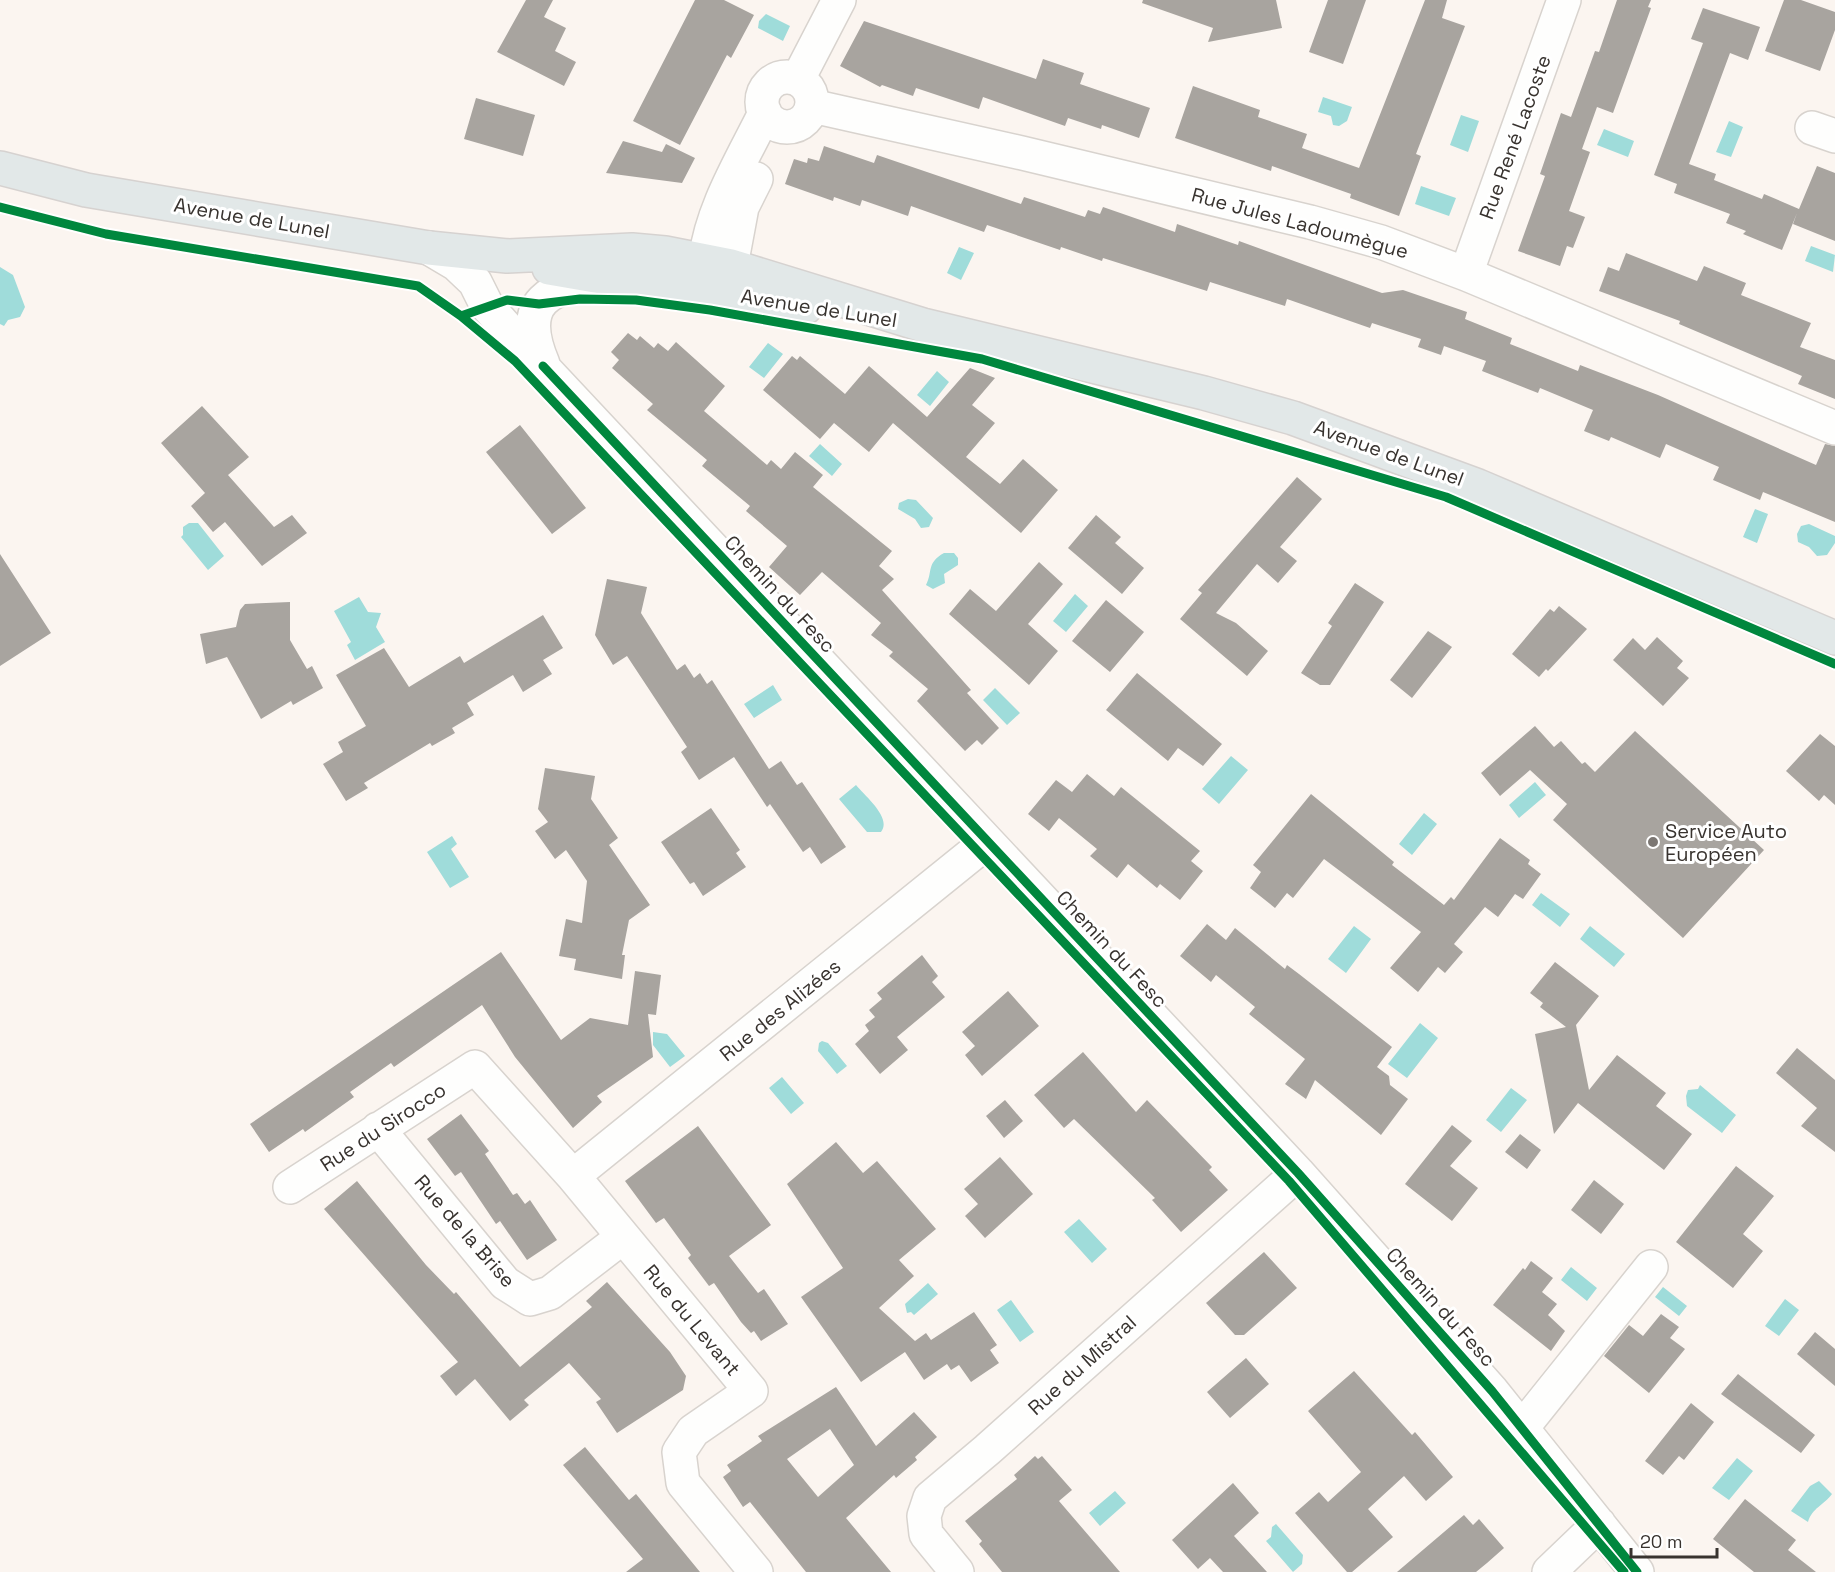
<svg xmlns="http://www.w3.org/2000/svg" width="1835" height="1572" font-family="'Space Grotesk',sans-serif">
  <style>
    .water { fill: #9fdcda }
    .building { fill: #a8a49f; fill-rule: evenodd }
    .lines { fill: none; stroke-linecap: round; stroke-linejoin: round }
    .minor-casing { stroke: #d8d3ce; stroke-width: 36 }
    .major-casing { stroke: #d6d2d0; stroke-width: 36 }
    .minor { stroke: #fefefd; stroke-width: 33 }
    .major { stroke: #e2e8e8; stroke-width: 33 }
    .cycleway-casing { stroke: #fff; stroke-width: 13 }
    .cycleway { stroke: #00873e; stroke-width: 9 }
    .poi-dot { fill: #7c7773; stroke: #fff; stroke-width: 2 }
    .labels { text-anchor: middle; stroke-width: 6; stroke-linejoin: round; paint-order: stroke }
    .street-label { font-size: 20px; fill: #38332f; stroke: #fff }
    .poi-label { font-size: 20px; fill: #38332f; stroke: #fff; text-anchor: start }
  </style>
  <rect width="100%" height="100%" fill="#fbf5f0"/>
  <path class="water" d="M766 14 790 26 783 41 758 28 759 21Z
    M1323 97 1352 107 1347 121 1339 126 1333 125 1331 116 1318 112Z
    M1461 115 1479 121 1468 152 1450 145Z
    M1729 121 1743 127 1731 157 1716 152Z
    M1604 129 1634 141 1628 157 1597 145Z
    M1421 186 1456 198 1449 216 1415 204Z
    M1811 246 1835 255 1833 272 1805 261Z
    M959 247 974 253 961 280 947 273Z
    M0 267 13 275 25 307 20 317 8 320 4 326 0 324Z
    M768 343 783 354 764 378 749 367Z
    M937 371 949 382 930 406 917 395Z
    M820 444 842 464 832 476 809 456Z
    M908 499 916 500 933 518 929 527 921 528 915 519 898 509 899 503Z
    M1755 509 1768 514 1757 543 1743 537Z
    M189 523H198L224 556 208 570 181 537 183 535V527Z
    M1809 524 1835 536V543L1827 555 1817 556 1809 547 1798 542 1797 534 1801 526Z
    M944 553H954L958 558V565L944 574 945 583 933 589 926 585C933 572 926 563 944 553Z
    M1075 594 1088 606 1066 632 1053 621Z
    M359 597 368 612 381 613 376 627 385 642 355 660 347 645 351 642 334 611Z
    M773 685 782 700 754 718 744 704Z
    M995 688 1020 713 1007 725 983 700Z
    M1231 756 1248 770 1219 804 1202 789Z
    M1535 782 1546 795 1519 818 1509 805Z
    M856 785C866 797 892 818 881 832H867L839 799Z
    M1424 813 1437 824 1412 855 1399 844Z
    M452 836 457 844 451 849 469 877 450 888 427 852Z
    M1541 893 1570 914 1560 927 1532 905Z
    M1354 926 1371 939 1346 973 1328 959Z
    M1590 926 1625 954 1614 967 1580 939Z
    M1420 1023 1438 1038 1407 1078 1388 1064Z
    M653 1032 667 1034 685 1056 670 1067 653 1045Z
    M822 1041 828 1043 847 1066 837 1074 818 1051 819 1043Z
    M782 1077 804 1103 791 1114 769 1088Z
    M1700 1085 1736 1115 1722 1133 1687 1106 1686 1096 1688 1090 1698 1089Z
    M1511 1088 1527 1100 1501 1132 1486 1120Z
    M1079 1219 1107 1249 1092 1263 1064 1232Z
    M1571 1267 1597 1288 1587 1301 1561 1280Z
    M928 1283 938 1294 914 1315 911 1312 907 1313 905 1304Z
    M1663 1287 1687 1306 1679 1316 1655 1297Z
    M1785 1299 1799 1310 1779 1336 1765 1326Z
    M1011 1300 1034 1332 1020 1342 997 1310Z
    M1737 1458 1753 1471 1729 1500 1712 1488Z
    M1819 1481 1832 1494C1824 1505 1812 1508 1808 1522L1791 1511 1810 1486Z
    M1115 1491 1126 1503 1100 1526 1089 1513Z
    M1276 1524 1303 1555 1302 1564 1293 1572 1266 1541 1271 1537 1272 1527Z"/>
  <path class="building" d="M526 0H553L544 17 566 28 555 51 576 62 564 86 497 52Z
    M695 0H724L754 15 731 58 727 55 680 145 633 121Z
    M1143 0H1276L1282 28 1208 42 1213 28 1142 3Z
    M1328 0H1366L1343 64 1309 52Z
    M1425 0H1447L1442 18 1465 26 1416 154 1421 156 1399 216 1350 198 1351 194 1272 166 1271 171 1175 138 1193 86 1260 110 1258 117 1307 134 1302 148 1359 168Z
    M1617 0H1651L1648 7 1651 8 1613 113 1597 107 1582 149 1590 152 1569 211 1585 217 1573 248 1567 246 1560 266 1518 251 1545 176 1540 174 1561 113 1571 117 1595 51 1599 52Z
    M1784 0H1801L1835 12V30L1820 71 1765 51Z
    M1703 8 1760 27 1748 60 1730 53 1689 164 1716 174 1714 180 1762 199 1764 194 1799 209 1817 166 1835 173V241L1793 224 1797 213 1782 250 1743 234 1746 231 1726 223 1730 214 1674 193 1677 184 1654 175 1703 43 1691 39Z
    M864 21 1036 79 1043 59 1084 73 1080 84 1150 108 1139 138 1102 125 1101 129 1068 118 1065 126 983 97 979 109 916 88 913 96 882 85 880 87 840 66Z
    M476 98 535 115 523 156 464 139Z
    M623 141 662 152 666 144 695 158 682 183 606 173Z
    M824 146 874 163 877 155 1021 204 1024 197 1085 217 1088 210 1100 214 1103 207 1175 232 1177 224 1238 245 1239 241 1382 293 1403 290 1467 312 1465 319 1512 338 1510 344 1578 371 1580 365 1658 395 1816 465 1825 444 1835 446V522L1763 492 1760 500 1713 480 1719 467 1666 444 1660 458 1611 437 1609 441 1584 431 1593 410 1540 388 1538 393 1482 371 1486 361 1444 346 1441 355 1418 347 1421 339 1372 323 1370 328 1287 299 1285 306 1210 282 1207 291 1103 258 1102 261 1061 247 1060 250 987 225 984 232 911 206 908 216 862 200 860 206 834 197 833 201 785 184 794 159 807 163 808 158 819 161Z
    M1626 253 1697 281 1704 266 1746 283 1741 295 1811 323 1800 347 1835 360V399L1798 384 1802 376 1679 324 1680 321 1599 291 1608 267 1619 271Z
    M628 333 637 340 640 336 654 348 658 343 668 351 676 342 725 386 704 411 767 465 771 460 781 469 795 452 823 475 813 487 892 551 879 566 894 579 882 590 971 690 967 693 999 728 982 745 977 740 965 751 917 701 928 689 889 656 893 652 871 635 881 623 822 572 800 595 769 567 787 546 746 511 750 506 702 466 707 460 647 410 653 404 612 368 619 360 611 352Z
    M792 356 797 360 800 356 845 394 869 366 927 417 970 368 995 378 972 405 995 423 966 457 1000 484 1023 459 1058 490 1021 533 893 423 869 452 834 423 820 439 763 390Z
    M202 406 249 457 228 475 274 527 292 515 307 533 262 566 225 522 213 532 191 506 205 493 161 443Z
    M520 425 586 508 552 534 486 452Z
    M1297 477 1322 499 1280 547 1297 561 1278 583 1257 564 1216 613 1236 623 1268 651 1247 676 1180 619 1202 593 1198 590Z
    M1096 515 1121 537 1115 543 1144 568 1122 594 1068 548Z
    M0 554 51 633 0 666Z
    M1039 562 1063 584 1028 624 1058 651 1029 685 949 614 970 589 996 611Z
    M607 579 647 587 641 613 677 670 685 664 694 678 700 673 707 684 712 680 769 769 781 761 797 785 802 782 846 847 821 864 810 847 803 852 770 804 767 807 734 757 699 780 681 752 687 747 627 656 613 665 595 635Z
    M1355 583 1384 602 1330 685H1320L1301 673 1332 626 1328 623Z
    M1106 600 1144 632 1110 672 1072 641Z
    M290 602V640L307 669 312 666 323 688 293 705 291 701 261 719 227 657 206 664 200 634 236 627 240 610 245 604Z
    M1559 606 1587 629 1548 671 1546 669 1539 677 1512 654 1550 609 1554 612Z
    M543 615 563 648 543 660 552 674 523 692 513 675 467 703 474 715 452 728 455 733 432 746 430 743 364 783 368 788 346 801 323 764 343 752 338 742 366 726 336 675 384 648 409 687 460 656 464 663Z
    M1428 631 1452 647 1412 698 1390 680Z
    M1657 637 1683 661 1677 668 1689 678 1663 706 1613 660 1633 638 1645 650Z
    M1137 673 1222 744 1203 766 1178 748 1168 761 1106 710Z
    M1535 726 1554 747 1561 741 1582 764 1585 762 1595 772 1635 731 1764 850 1683 938 1553 820 1567 804 1530 770 1500 796 1481 773Z
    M1820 734 1835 746V805L1824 795 1819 801 1786 771Z
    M545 768 595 776 591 799 618 838 609 845 650 905 629 920 622 955H625L622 979 574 970 576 959 559 956 566 919 582 923 587 881 566 850 555 859 535 831 548 822 538 809Z
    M1087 774 1114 796 1121 787 1200 851 1191 861 1203 871 1180 900 1160 884 1157 888 1128 864 1117 878 1090 856 1097 849 1059 818 1049 831 1028 814 1056 780 1072 792Z
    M1311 794 1394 862 1392 865 1444 905 1451 897 1454 900 1500 838 1530 860 1528 864 1541 874 1523 899 1515 894 1498 917 1485 907 1454 944 1463 952 1445 973 1438 967 1418 992 1390 968 1421 932 1324 859 1293 898 1287 893 1275 908 1250 888 1261 872 1253 865Z
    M711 808 740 850 736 853 746 867 703 896 694 882 690 884 661 842Z
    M1207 924 1226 940 1235 928 1285 969 1287 965 1299 974 1392 1047 1377 1067 1389 1076 1390 1085 1408 1099 1381 1135 1315 1080 1306 1099 1285 1084 1305 1059 1249 1014 1255 1007 1216 975 1211 982 1180 956Z
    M501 952 561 1040 590 1018 628 1025 635 971 661 975 656 1015 648 1014 653 1057 597 1096 602 1102 573 1128 515 1057 482 1005 394 1067 391 1063 350 1092 354 1097 305 1132 303 1129 269 1152 250 1124Z
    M922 955 938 976 932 982 945 997 897 1037 908 1050 880 1074 855 1044 869 1031 865 1025 875 1017 869 1010 882 999 877 993Z
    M1555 962 1599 996 1576 1025 1589 1090 1617 1055 1666 1093 1656 1106 1692 1134 1664 1170 1578 1103 1554 1134 1535 1034 1566 1027 1540 1007 1543 1003 1530 993Z
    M1008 991 1039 1026 982 1076 965 1055 975 1046 962 1032Z
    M1797 1048 1835 1080V1152L1801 1126 1817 1108 1776 1073Z
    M1083 1052 1136 1112 1147 1100 1212 1167 1209 1170 1228 1190 1181 1232 1152 1200 1155 1198 1074 1119 1064 1128 1034 1095Z
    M1005 1100 1023 1121 1004 1138 986 1116Z
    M461 1114 489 1151 485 1154 513 1195 517 1193 525 1204 530 1200 557 1240 527 1260 500 1221 496 1224 461 1172 455 1176 427 1139Z
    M1452 1125 1472 1141 1450 1166 1478 1188 1452 1221 1405 1184Z
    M698 1126 771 1225 729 1256 758 1293 764 1289 788 1324 761 1341 754 1331 751 1333 741 1322 714 1283 709 1286 688 1258 691 1255 664 1218 656 1223 625 1181Z
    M1520 1134 1541 1150 1527 1169 1505 1152Z
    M836 1142 863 1173 877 1161 936 1229 899 1260 914 1276 879 1308 915 1341 926 1333 931 1340 974 1312 997 1345 990 1350 999 1363 971 1382 959 1365 951 1370 947 1364 924 1380 905 1352 861 1382 801 1297 843 1268 787 1184Z
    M1000 1157 1033 1194 985 1238 965 1216 978 1204 964 1189Z
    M1736 1166 1774 1196 1743 1234 1763 1251 1733 1288 1676 1242Z
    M1594 1180 1624 1204 1601 1234 1571 1210Z
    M357 1181 426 1265 454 1294 456 1292 520 1367 592 1307 586 1301 607 1282 670 1352 686 1376 683 1390 617 1433 596 1402 601 1399 569 1363 524 1400 529 1405 510 1421 475 1379 456 1396 440 1376 458 1362 324 1209Z
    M1264 1252 1297 1288 1244 1335H1235L1206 1303Z
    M1531 1261 1553 1278 1542 1292 1557 1304 1548 1315 1565 1331 1551 1351 1493 1305 1523 1268 1525 1270Z
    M1661 1314 1679 1327 1670 1338 1685 1349 1649 1393 1604 1356 1629 1325 1643 1336Z
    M1815 1332 1835 1349V1386L1797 1354Z
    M1246 1358 1269 1384 1230 1418 1207 1392Z
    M1354 1371 1412 1435 1415 1432 1453 1477 1426 1501 1404 1476 1368 1509 1393 1537 1352 1572H1347L1295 1513 1319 1492 1328 1502 1361 1472 1308 1411Z
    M1738 1374 1815 1435 1801 1453 1721 1394Z
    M836 1387 876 1446 914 1412 937 1437 915 1457 917 1460 896 1478 894 1475 846 1518 891 1572H806L750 1502 743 1507 723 1477 731 1471 727 1465 762 1441 758 1436ZM830 1429 854 1465 818 1497 787 1459Z
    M1691 1403 1714 1422 1684 1460 1679 1456 1663 1475 1645 1461Z
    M585 1447 629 1500 636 1494 700 1572H626L643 1559 563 1465Z
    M1035 1456 1038 1459 1042 1456 1072 1490 1059 1501 1120 1572H1002L979 1544 982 1541 965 1521 1017 1479 1014 1475Z
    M1233 1483 1259 1513 1234 1536 1267 1572H1223L1210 1558 1198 1569 1172 1540Z
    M1745 1499 1796 1540 1788 1550 1816 1572H1754L1713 1539Z
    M1464 1515 1473 1525 1479 1519 1504 1548 1487 1563 1476 1572H1397Z"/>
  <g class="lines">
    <defs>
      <path id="minor" d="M762 102a25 25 0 1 1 50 0a25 25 0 1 1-50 0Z
        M798 79 839 0
        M812 106 1022 153 1310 222 1381 242 1466 274 1835 428
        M1812 128 1835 136
        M429 248 456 264 475 282 487 306 523 346 1298 1173 1492 1391 1637 1572
        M705 262C711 209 742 160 765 113
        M731 266 742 207 756 179
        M1466 274 1564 0
        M543 364C516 300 549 287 606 278
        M378 1129 505 1283 530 1299 550 1293 623 1237
        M573 1176 987 842
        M290 1187 475 1067 573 1176 751 1391 693 1431 679 1452 683 1483 756 1572
        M1522 1428 1651 1267
        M957 1572 926 1534 924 1516 930 1498 987 1450 1298 1173
        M1549 1572 1599 1524"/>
      <path id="major" d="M0 168 86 190 429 248 507 256 632 250 665 253 731 266 923 325 1204 393 1293 418 1478 486 1835 638
        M549 268 607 278 679 286 806 307"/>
    </defs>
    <use href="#minor" class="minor-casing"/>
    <use href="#major" class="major-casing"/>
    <use href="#minor" class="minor"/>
    <use href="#major" class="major"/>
    <defs>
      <path id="cycleway" d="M0 207 106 234 418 286 461 316 507 300 539 304 580 299 636 300 710 310 982 359 1446 497 1835 664
        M461 316 515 361 1289 1181 1624 1572
        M543 366 1298 1173 1492 1391 1637 1572"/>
    </defs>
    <use href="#cycleway" class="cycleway-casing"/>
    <use href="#cycleway" class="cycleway"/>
  </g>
  <circle class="poi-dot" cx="1653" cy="842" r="6"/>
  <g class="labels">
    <g class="street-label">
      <text transform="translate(1515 137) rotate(-70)" y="7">Rue René Lacoste</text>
      <text transform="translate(252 218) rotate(10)" y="7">Avenue de Lunel</text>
      <text transform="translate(1300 223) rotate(15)" y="7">Rue Jules Ladoumègue</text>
      <text transform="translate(819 308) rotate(9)" y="7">Avenue de Lunel</text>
      <text transform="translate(1389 453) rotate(20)" y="7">Avenue de Lunel</text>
      <text transform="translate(780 594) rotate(47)" y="7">Chemin du Fesc</text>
      <text transform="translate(1112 949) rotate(47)" y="7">Chemin du Fesc</text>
      <text transform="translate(780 1010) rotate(-39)" y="7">Rue des Alizées</text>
      <text transform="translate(383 1127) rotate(-33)" y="7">Rue du Sirocco</text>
      <text transform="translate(465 1231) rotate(49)" y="7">Rue de la Brise</text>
      <text transform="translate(1441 1307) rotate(48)" y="7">Chemin du Fesc</text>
      <text transform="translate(692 1320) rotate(50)" y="7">Rue du Levant</text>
      <text transform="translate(1082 1365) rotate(-42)" y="7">Rue du Mistral</text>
    </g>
    <g class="poi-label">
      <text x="1665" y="838">Service Auto<tspan x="1665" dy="23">Européen</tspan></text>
    </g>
  </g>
  <path d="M1631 1548v9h86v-9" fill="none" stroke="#38332f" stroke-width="3"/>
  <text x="1640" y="1548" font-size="18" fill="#38332f" stroke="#ffffff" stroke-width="4.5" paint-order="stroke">20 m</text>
</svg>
